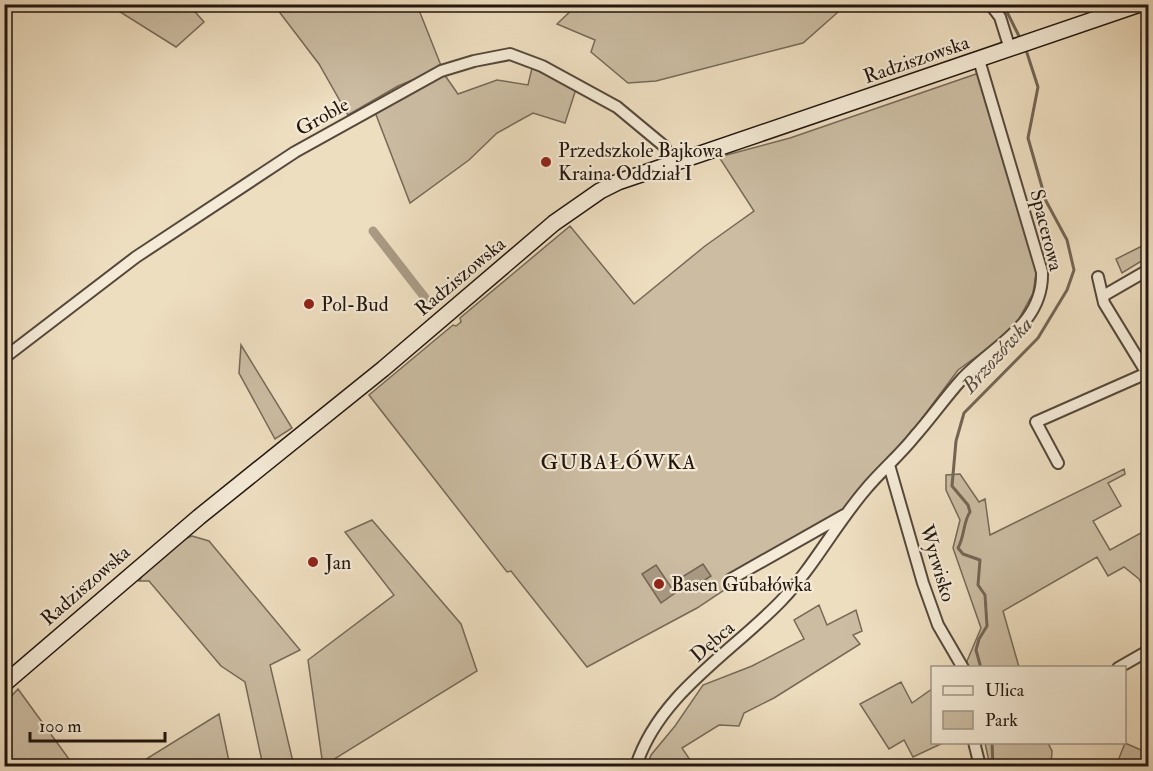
<svg xmlns="http://www.w3.org/2000/svg" width="1153" height="771" font-family="'IM FELL Double Pica',serif">
  <style>
    .green { fill: #cbbca2; stroke: #766958; stroke-width: 1.5 }
    .water { fill: #a99a84; stroke: #736555; stroke-width: 1.5 }
    .lines { fill: none; stroke-linecap: round; stroke-linejoin: round }
    .stream { stroke: #736555; stroke-width: 3 }
    .canal { stroke: #a99a84; stroke-width: 9 }
    .street-casing { stroke: #55483b; stroke-width: 14 }
    .secondary-casing { stroke: #22160f; stroke-width: 18 }
    .street { stroke: #f4ead6; stroke-width: 10 }
    .secondary { stroke: #f4ead6; stroke-width: 15 }
    .poi-dot { fill: #8f2418; stroke: #f4ead6; stroke-width: 2 }
    .labels { text-anchor: middle; stroke-width: 4.5; stroke-linejoin: round; paint-order: stroke }
    .street-label { font-size: 20px; fill: #22160f; stroke: #f4ead6 }
    .poi-label { font-size: 20px; fill: #22160f; stroke: #f4ead6; text-anchor: start }
    .water-label { font-size: 21px; font-style: italic; fill: #584b3e; stroke: #f4ead6 }
    .neighbourhood-label { font-size: 21px; letter-spacing: 1.5px; fill: #22160f; stroke: #f4ead6 }
  </style>
  <rect width="100%" height="100%" fill="#eedec0"/>
  <filter id="stains"><feTurbulence type="fractalNoise" baseFrequency=".00333" numOctaves="4"/><feColorMatrix values="0 0 0 0 .2 0 0 0 0 .09 0 0 0 0 .02 0 0 0 .5 -.17"/></filter>
  <radialGradient id="worn" r=".72"><stop offset=".6" stop-color="#630" stop-opacity="0"/><stop offset="1" stop-color="#630" stop-opacity=".3"/></radialGradient>
  <path class="green" d="M578 4H846V5L803 43 656 81 628 83 591 52 595 40 557 24Z
    M109 5H189L204 22 176 47Z
    M274 5H417L442 68 398 86 348 115 319 64Z
    M532 68 576 89 565 123 533 113 497 133 469 160 410 203 375 112 444 74 458 94 497 80 528 85Z
    M979 73 1037 267 1033 293 1013 330 958 370 914 429 846 509 697 608 587 667 511 571 507 572 369 395 453 325 456 326 461 322 460 318 570 226 634 304 705 246 754 211 719 157 790 138Z
    M1148 243V257L1122 273 1116 259Z
    M241 345 292 428 275 439 239 373Z
    M1124 469 1125 474 1108 483 1121 506 1093 521 1110 550 1148 529V596L1139 579 1124 567 1108 576 1097 557 1003 611 1019 667H968L967 661 981 628 953 548 960 520 946 490V475L960 474 979 502 985 499 990 535Z
    M372 520 461 624 477 671 323 766 308 660 394 595 345 532Z
    M192 536 209 541 300 650 270 665 294 766H263L245 682 221 666 149 581H139C149 564 172 543 192 536Z
    M819 605 827 625 856 610 862 631 853 635 860 644 774 698 744 713 739 726 719 725 682 748 694 766H647L651 755 675 726 703 685 752 666 804 639 794 620Z
    M901 682 912 703 932 689V742L943 743 913 757 904 740 889 749 860 704Z
    M18 689 74 766H5V703Z
    M219 714 230 766H135Z
    M985 743H1048L1052 751 1051 766H990Z
    M1125 743 1148 753V766H1116Z"/>
  <path class="water" d="M703 564 711 576 687 591 679 579Z
    M656 565 675 593 661 603 642 574Z"/>
  <g class="lines">
    <path class="stream" d="M1003 4 1019 36
      M981 668 976 650 979 639 987 626 985 595 978 585 980 560 963 554 958 548C965 535 963 522 970 512L968 505 952 486 956 441 964 413 1038 338 1067 290 1074 270 1067 240 1046 201 1028 138 1038 87 1027 53
      M992 742 993 766"/>
    <path class="canal" d="M373 231 426 299"/>
    <defs>
      <path id="street" d="M990 4 1000 17 1010 49
        M1098 277 1104 303 1148 375
        M1103 296 1148 270
        M4 358 136 257 295 152 441 71 474 61 510 54 542 66 617 107 664 146 673 164
        M1058 463 1036 422 1147 373
        M889 465 923 583 938 625 963 668
        M731 579 844 515
        M1118 668 1146 652 1148 647
        M974 742 980 766
        M636 766C659 694 731 653 781 601 813 568 835 525 866 489 881 471 900 455 915 436 931 418 945 398 961 380 992 346 1044 325 1042 272L979 60"/>
      <path id="secondary" d="M4 684 199 517 383 369 554 223 600 191 618 182 1140 4"/>
    </defs>
    <use href="#street" class="street-casing"/>
    <use href="#secondary" class="secondary-casing"/>
    <use href="#street" class="street"/>
    <use href="#secondary" class="secondary"/>
  </g>
  <g class="poi-dot">
    <circle cx="546" cy="162" r="6"/>
    <circle cx="309" cy="304" r="6"/>
    <circle cx="313" cy="562" r="6"/>
    <circle cx="659" cy="584" r="6"/>
  </g>
  <g class="labels">
    <g class="street-label">
      <text transform="translate(916 59) rotate(-19)" y="7">Radziszowska</text>
      <text transform="translate(322 116) rotate(-29)" y="7">Groble</text>
      <text transform="translate(1047 230) rotate(76)" y="7">Spacerowa</text>
      <text transform="translate(460 276) rotate(-40)" y="7">Radziszowska</text>
      <text transform="translate(938 563) rotate(73)" y="7">Wyrwisko</text>
      <text transform="translate(85 585) rotate(-41)" y="7">Radziszowska</text>
      <text transform="translate(712 641) rotate(-41)" y="7">Dębca</text>
    </g>
    <g class="poi-label">
      <text x="558" y="157">Przedszkole Bajkowa<tspan x="558" dy="23">Kraina Oddział I</tspan></text>
      <text x="321" y="311">Pol-Bud</text>
      <text x="325" y="569">Jan</text>
      <text x="671" y="591">Basen Gubałówka</text>
    </g>
    <g class="water-label">
      <text transform="translate(997 355) rotate(-48)" y="7">Brzozówka</text>
    </g>
    <g class="neighbourhood-label">
      <text x="619" y="469">GUBAŁÓWKA</text>
    </g>
  </g>
  <rect width="1153" height="771" fill="none" stroke="#eedec0" stroke-width="24"/>
  <rect x="6" y="6" width="1141" height="759" fill="none" stroke="#22160f" stroke-width="3"/>
  <rect x="12" y="12" width="1129" height="747" fill="none" stroke="#22160f" stroke-width="1.5"/>
  <rect x="931" y="666" width="195" height="78" fill="#f4ead6" stroke="#a09586" stroke-width="1.5"/>
  <rect x="943" y="686" width="30" height="9" fill="#f4ead6" stroke="#a09586" stroke-width="1.5"/>
  <text x="985" y="696" font-size="18" fill="#22160f">Ulica</text>
  <rect x="943" y="711" width="30" height="18" fill="#cbbca2" stroke="#a09586" stroke-width="1.5"/>
  <text x="985" y="726" font-size="18" fill="#22160f">Park</text>
  <path d="M30 732v9h135v-9" fill="none" stroke="#22160f" stroke-width="3"/>
  <text x="39" y="732" font-size="18" fill="#22160f" stroke="#f4ead6" stroke-width="4.5" paint-order="stroke">100 m</text>
  <rect width="100%" height="100%" filter="url(#stains)"/>
  <rect width="100%" height="100%" fill="url(#worn)"/>
</svg>
